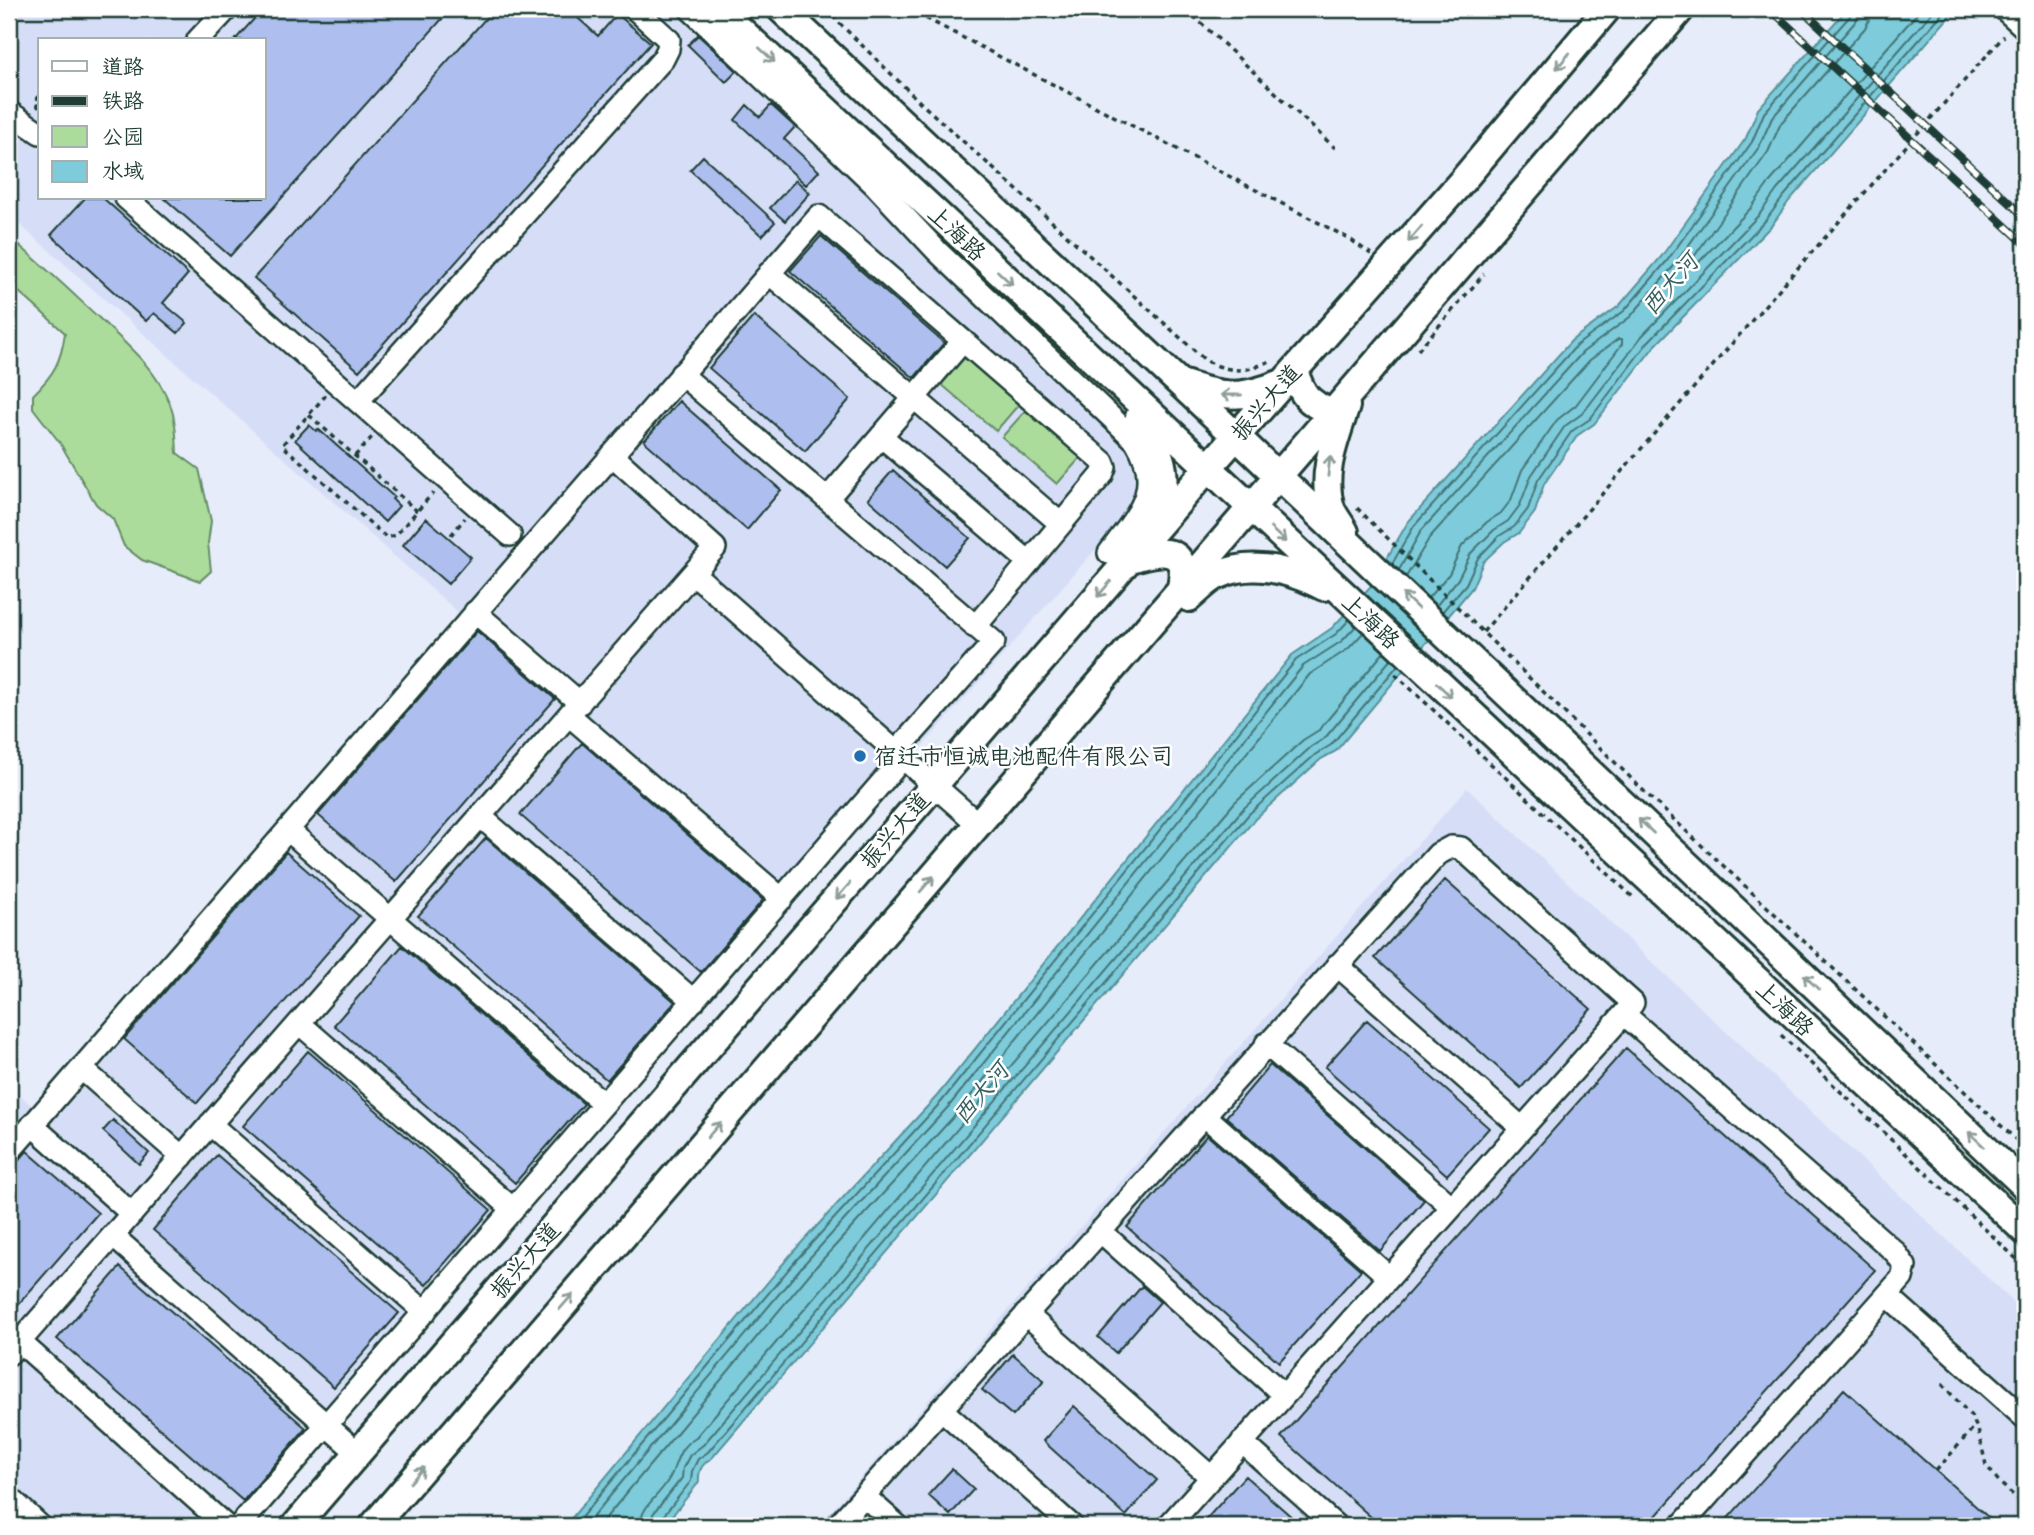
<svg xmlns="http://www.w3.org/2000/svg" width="2034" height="1535" font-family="'Comic Neue','LXGW WenKai TC',sans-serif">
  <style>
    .built { fill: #d6def7; fill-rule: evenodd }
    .green { fill: #abdc9c; stroke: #658c68; stroke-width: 2 }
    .water { fill: #7dcbdb; stroke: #579298; stroke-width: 2 }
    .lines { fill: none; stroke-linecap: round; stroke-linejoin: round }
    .shore { stroke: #457677; stroke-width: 2 }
    .building { fill: #aebfef; stroke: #1f3d34; stroke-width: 2 }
    .minor-casing { stroke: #1f3d34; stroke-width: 26 }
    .major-casing { stroke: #1f3d34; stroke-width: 32 }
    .path { stroke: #1f3d34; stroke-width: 3.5; stroke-dasharray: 5 5; stroke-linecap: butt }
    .minor { stroke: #fff; stroke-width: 21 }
    .major { stroke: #fff; stroke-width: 26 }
    .rail-casing { stroke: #1f3d34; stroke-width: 8 }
    .rail { stroke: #fff; stroke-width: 5; stroke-dasharray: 16; stroke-linecap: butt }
    .oneway { stroke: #8f9e9a }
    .poi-dot { fill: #1f6fb2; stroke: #fff; stroke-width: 2.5 }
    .labels { text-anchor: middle; stroke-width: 5; stroke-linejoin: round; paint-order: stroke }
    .street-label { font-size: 23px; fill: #1f3d34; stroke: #fff }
    .poi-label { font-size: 23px; fill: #1f3d34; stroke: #fff; text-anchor: start }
    .water-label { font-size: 24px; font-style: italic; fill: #36605e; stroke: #fff }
  </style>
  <rect width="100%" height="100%" fill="#e7ecfa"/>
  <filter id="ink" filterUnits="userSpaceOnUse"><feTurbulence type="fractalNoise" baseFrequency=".0143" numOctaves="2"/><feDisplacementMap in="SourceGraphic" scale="14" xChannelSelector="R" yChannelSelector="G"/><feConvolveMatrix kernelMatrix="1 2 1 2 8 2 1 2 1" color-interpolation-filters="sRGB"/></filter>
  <g filter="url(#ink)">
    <path class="built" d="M9 9H670L845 169 1160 476 922 747 254 1526H26L9 1510V1086L34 1107 460 614 9 215ZM40 40H264V198H40Z
      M1467 788 2025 1313V1526H818Z"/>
    <path class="green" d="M9 237C40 262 69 290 98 317 125 343 156 368 170 404 176 420 176 436 177 453L199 469 211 521 208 543 211 571 200 581 142 560 124 546 113 519 96 504 60 443 33 408V395C54 374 61 362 65 333L9 283Z
      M964 357 1019 404 996 431 941 384Z
      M1026 410 1081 457 1057 484 1002 437Z"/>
    <path class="water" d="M1847 9H1956L1789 201 1772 225 1654 347 1594 424 1578 435 1544 484 1535 512 1519 533 1504 542 1483 562 1472 588 1336 751 1321 759 1255 819 712 1458C702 1464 698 1470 699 1482L664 1526H565L792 1253 937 1096 1292 655 1332 628 1370 587 1408 522 1572 340 1619 306 1661 257 1746 138 1758 109Z"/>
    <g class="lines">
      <path class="shore" d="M1871 9 1870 18 1865 28 1781 123 1768 152 1691 261 1692 266 1696 265 1751 208 1769 183 1921 9
        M1392 564 1414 526 1577 345 1624 311 1667 261 1752 142 1764 113 1850 16 1851 9
        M1399 570 1421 531 1583 352 1630 317 1673 267 1759 147 1772 118 1856 21 1860 9
        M1406 577 1430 537 1590 360 1618 339H1622V344L1576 405 1557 420 1522 470 1511 500 1501 513 1487 522 1462 546 1449 574 1428 598
        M1436 606 1458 579 1471 553 1494 530 1508 521 1520 505 1531 476 1565 426 1583 413 1642 336 1759 215 1777 190 1935 9
        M1442 612 1466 584 1478 558 1499 536 1514 527 1528 509 1538 480 1572 431 1590 419 1648 342 1766 220 1784 196 1946 9
        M574 1526 798 1258 942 1101 1296 660 1336 634 1349 620
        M585 1526 804 1264 949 1106 1303 666 1342 641 1356 626
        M599 1526 812 1271 957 1113 1310 674 1348 649 1363 633
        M640 1526C641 1503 664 1494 672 1473 678 1458 680 1446 696 1437L1235 802 1303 740 1319 730 1384 652
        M650 1526 653 1514 682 1478 683 1468 690 1455 703 1445 1243 809 1311 747 1325 738 1391 659
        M659 1526 661 1519 691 1481 692 1471 698 1459 708 1452 1249 814 1316 754 1331 745 1398 665"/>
    </g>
    <path class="building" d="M263 9H451L230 256 164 198H264V40H235Z
      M494 9H568L598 36 617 14 651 43 359 371 254 278Z
      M698 35 737 71 726 82 688 45Z
      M747 105 760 117 771 105 795 127 784 139 819 171 806 185 735 120Z
      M703 156 775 222 762 236 690 170Z
      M796 180 810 193 785 221 770 208Z
      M85 198H103L188 274 163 303 187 323 178 333 154 313 146 321 51 235Z
      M821 236 944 343 914 378 790 271Z
      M754 316 850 399 805 451 709 368Z
      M679 401 781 490 747 530 644 441Z
      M309 425 316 431 318 429 394 497 392 499 399 506 385 522 295 440Z
      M893 470 970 538 945 566 868 499Z
      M426 518 471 557 448 584 403 545Z
      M477 631 555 699 396 882 318 815Z
      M582 743 763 900 701 972 520 815Z
      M486 838 675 1002 607 1080 418 916Z
      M286 852 359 916 197 1103 124 1039Z
      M1445 880 1591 1009 1521 1088 1375 958Z
      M402 946 584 1104 515 1183 334 1025Z
      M1367 1020 1489 1128 1447 1175 1325 1067Z
      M1626 1048 1875 1270 1647 1526H1381L1281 1437Z
      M308 1051 491 1210 426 1285 243 1126Z
      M1270 1065 1424 1200 1380 1251 1226 1117Z
      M113 1120 149 1153 139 1164 103 1131Z
      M1207 1135 1361 1270 1279 1362 1127 1227Z
      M27 1151 98 1213 9 1315V1172Z
      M217 1155 399 1313 334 1387 153 1230Z
      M120 1267 306 1428 243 1501 57 1339Z
      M1142 1286 1160 1302 1116 1353 1098 1337Z
      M1013 1354 1044 1381 1013 1416 982 1390Z
      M1844 1389 1936 1471 1998 1526H1721Z
      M1074 1406 1157 1480 1126 1516 1043 1441Z
      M952 1469 974 1489 950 1515 928 1495Z
      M1245 1476 1302 1526H1200Z"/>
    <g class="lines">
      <defs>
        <path id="minor" d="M690 9 876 186 937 251 1136 441C1165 489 1137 515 1109 553
          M2004 9 2025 28
          M198 40 227 9
          M9 112 40 133
          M126 198 510 535
          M769 273 1061 524
          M681 374 994 642 896 752
          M358 401 663 59 668 49 669 40 635 9
          M881 436 1029 562
          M612 455 715 548 693 573
          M827 499 963 341
          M475 612 580 703
          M569 715 782 899
          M480 816 694 1001
          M288 830 604 1104
          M1337 965 1522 1128
          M299 1023 513 1209
          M1266 1044 1452 1207
          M81 1068 182 1157
          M1204 1115 1389 1277
          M210 1124 425 1312
          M32 1125 132 1214
          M9 1152 819 216 1103 462 1105 467 1102 475 975 627
          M1100 1231 1284 1395
          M113 1236 358 1453
          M1887 1295 2025 1418
          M1026 1314 1211 1477
          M20 1342 226 1526
          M9 1354 693 573 978 824
          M941 1409 1072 1526
          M1242 1442 1336 1526
          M864 1496 898 1526
          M9 1497 40 1526
          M239 1526 903 758
          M837 1526 1438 854 1451 847 1461 848 1633 1003 1624 1014
          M1168 1526 1624 1014 1895 1252 1905 1266 1902 1278 1887 1295 1681 1526"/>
        <path id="major" d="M718 9 2025 1231
          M781 9 1236 436 2025 1186
          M1294 371C1303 397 1307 401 1332 414
          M1184 384C1226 398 1241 399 1282 383
          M1139 417C1166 458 1170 478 1155 525
          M1345 532C1341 524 1334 516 1331 508 1320 473 1336 438 1346 406
          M1128 560C1160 549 1192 544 1180 591
          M1189 598C1198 591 1208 579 1219 575 1253 559 1292 571 1324 587
          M295 1526 1207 469 1463 180 1607 9
          M373 1526 1681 9"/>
      </defs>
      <use href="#minor" class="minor-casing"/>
      <use href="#major" class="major-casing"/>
      <path class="path" d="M825 9 923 105 1206 361C1233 373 1245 373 1272 360
        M908 9 1348 238 1371 254
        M1186 9 1335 148
        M1702 18 1710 9
        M39 108 35 101 40 94
        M1418 350 1484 274
        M326 395 282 445 387 538 396 535 433 493
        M309 415 417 511
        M355 456 372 437
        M1357 508 1652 799 2025 1148
        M451 535 465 518
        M1483 632 1773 296 2004 36
        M1395 674 1635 899
        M1781 1035 2025 1267
        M1942 1384 1971 1416 1978 1430 1986 1465 2000 1483 2025 1506
        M1936 1471 1975 1426"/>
      <use href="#minor" class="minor"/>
      <use href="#major" class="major"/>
      <defs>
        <path id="rail" d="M1770 9 2025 244
          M1801 9 2025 217"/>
      </defs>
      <use href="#rail" class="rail-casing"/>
      <use href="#rail" class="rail"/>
    </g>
    <defs><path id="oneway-shaft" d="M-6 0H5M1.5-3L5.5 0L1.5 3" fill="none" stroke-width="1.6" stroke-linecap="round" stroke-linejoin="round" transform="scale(1.75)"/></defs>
    <g class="oneway">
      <use href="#oneway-shaft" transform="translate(767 55) rotate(43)"/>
      <use href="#oneway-shaft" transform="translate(1563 61) rotate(130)"/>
      <use href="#oneway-shaft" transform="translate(1415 234) rotate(131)"/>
      <use href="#oneway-shaft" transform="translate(1005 278) rotate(43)"/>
      <use href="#oneway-shaft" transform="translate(1231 395) rotate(-180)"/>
      <use href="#oneway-shaft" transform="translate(1329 466) rotate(-84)"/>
      <use href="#oneway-shaft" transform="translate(1278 535) rotate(43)"/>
      <use href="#oneway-shaft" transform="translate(1104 589) rotate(131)"/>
      <use href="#oneway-shaft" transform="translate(1410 601) rotate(-136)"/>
      <use href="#oneway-shaft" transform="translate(1444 690) rotate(43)"/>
      <use href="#oneway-shaft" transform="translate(1646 826) rotate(-136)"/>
      <use href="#oneway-shaft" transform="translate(927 884) rotate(-49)"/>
      <use href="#oneway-shaft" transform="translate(843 891) rotate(131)"/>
      <use href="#oneway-shaft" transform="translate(1811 982) rotate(-136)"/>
      <use href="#oneway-shaft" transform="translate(714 1130) rotate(-49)"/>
      <use href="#oneway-shaft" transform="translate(1976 1139) rotate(-136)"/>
      <use href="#oneway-shaft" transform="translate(566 1302) rotate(-49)"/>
      <use href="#oneway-shaft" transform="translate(417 1475) rotate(-49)"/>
    </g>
  </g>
  <circle class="poi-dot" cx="860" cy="756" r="7"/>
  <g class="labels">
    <g class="street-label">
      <text transform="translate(957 233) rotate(43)" y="8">上海路</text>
      <text transform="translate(1266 402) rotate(-49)" y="8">振兴大道</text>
      <text transform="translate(1371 621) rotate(43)" y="8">上海路</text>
      <text transform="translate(895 830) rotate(-49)" y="8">振兴大道</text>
      <text transform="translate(1785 1008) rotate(43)" y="8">上海路</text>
      <text transform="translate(525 1260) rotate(-49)" y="8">振兴大道</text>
    </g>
    <g class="poi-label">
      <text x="874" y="764">宿迁市恒诚电池配件有限公司</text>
    </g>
    <g class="water-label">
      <text transform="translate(1670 284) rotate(-49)" y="8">西大河</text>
      <text transform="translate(981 1093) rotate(-50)" y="8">西大河</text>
    </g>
  </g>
  <rect width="2034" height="1535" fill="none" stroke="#fff" stroke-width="35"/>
  <rect x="18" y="18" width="1999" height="1500" fill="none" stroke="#1f3d34" stroke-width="2.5" filter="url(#ink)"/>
  <rect x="38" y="38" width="228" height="161" fill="#ffffff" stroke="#a5b1ae" stroke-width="2"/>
  <rect x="52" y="61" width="35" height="10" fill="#ffffff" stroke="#a5b1ae" stroke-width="2"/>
  <text x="102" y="74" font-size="21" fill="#1f3d34">道路</text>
  <rect x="52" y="96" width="35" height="10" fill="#1f3d34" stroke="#a5b1ae" stroke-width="2"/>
  <text x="102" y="108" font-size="21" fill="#1f3d34">铁路</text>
  <rect x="52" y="126" width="35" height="21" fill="#abdc9c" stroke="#a5b1ae" stroke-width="2"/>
  <text x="102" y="144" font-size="21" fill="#1f3d34">公园</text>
  <rect x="52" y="161" width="35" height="21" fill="#7dcbdb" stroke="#a5b1ae" stroke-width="2"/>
  <text x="102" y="178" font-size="21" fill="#1f3d34">水域</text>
</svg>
